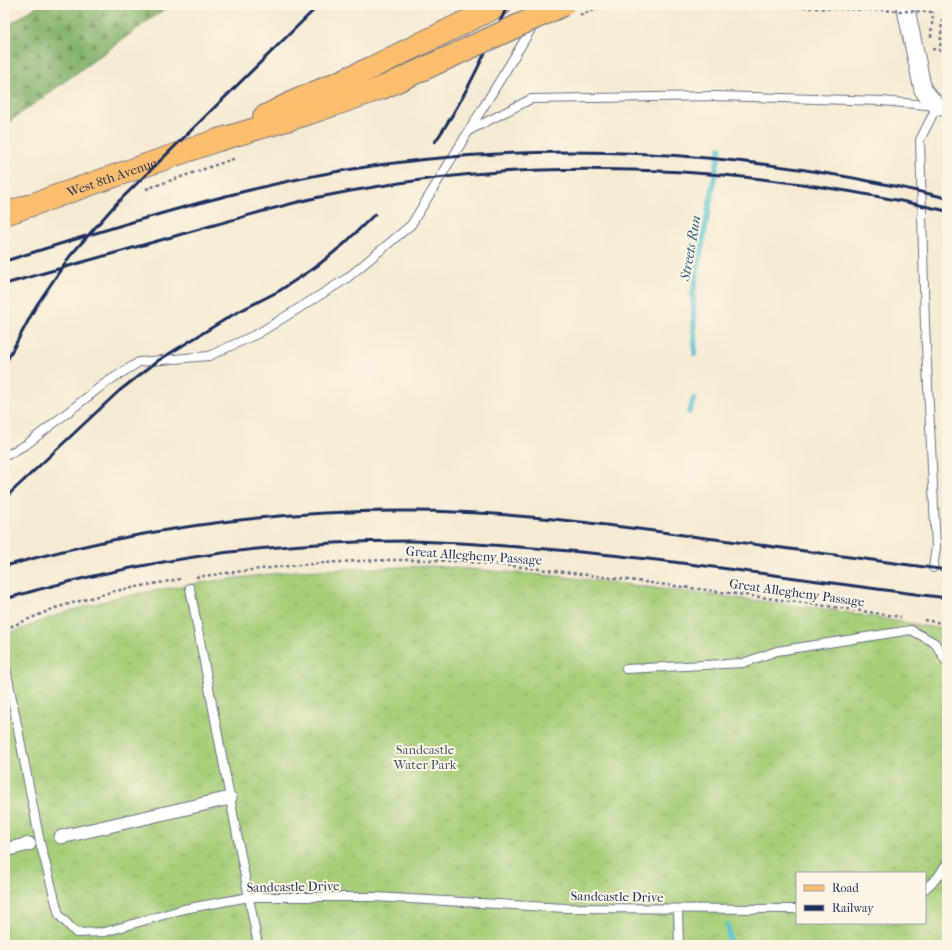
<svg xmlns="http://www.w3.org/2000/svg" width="952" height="950" font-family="'IM FELL French Canon',serif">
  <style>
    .grass { fill: url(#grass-tufts); stroke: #617f6c; fill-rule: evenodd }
    .forest { fill: url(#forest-firs); stroke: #507064 }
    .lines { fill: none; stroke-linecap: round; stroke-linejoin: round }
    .stream { stroke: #57c2d1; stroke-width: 5.5 }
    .service-casing { stroke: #687087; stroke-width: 10 }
    .pedestrian-casing { stroke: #687087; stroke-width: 15 }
    .minor-casing { stroke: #687087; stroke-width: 19 }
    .primary-casing { stroke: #687087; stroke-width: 24 }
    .path { stroke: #687087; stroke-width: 2.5; stroke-dasharray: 3 3; stroke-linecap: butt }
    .service { stroke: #fff; stroke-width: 8 }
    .pedestrian { stroke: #fff; stroke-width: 13 }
    .minor { stroke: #fff; stroke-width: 17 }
    .primary { stroke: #fbbe6e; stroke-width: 22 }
    .rail { stroke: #1b2f5e; stroke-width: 3 }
    .primary-bridge-casing { stroke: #687087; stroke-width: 24; stroke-linecap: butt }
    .path-bridge { stroke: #687087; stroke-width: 2.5; stroke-dasharray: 3 3; stroke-linecap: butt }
    .primary-bridge { stroke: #fbbe6e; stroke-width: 22 }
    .labels { text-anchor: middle; stroke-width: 4; stroke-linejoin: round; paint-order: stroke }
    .street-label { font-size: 13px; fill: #1b2f5e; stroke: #fcf5e5 }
    .park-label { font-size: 13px; fill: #3e5765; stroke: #fcf5e5 }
    .water-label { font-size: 14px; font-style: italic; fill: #2d5b80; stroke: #fcf5e5 }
  </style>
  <defs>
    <pattern id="grass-tufts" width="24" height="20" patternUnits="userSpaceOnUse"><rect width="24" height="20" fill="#a7cf7a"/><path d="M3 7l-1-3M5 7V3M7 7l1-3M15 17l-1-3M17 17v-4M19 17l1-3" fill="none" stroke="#8fb26c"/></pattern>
    <pattern id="forest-firs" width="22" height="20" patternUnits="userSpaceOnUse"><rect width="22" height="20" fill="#85b26a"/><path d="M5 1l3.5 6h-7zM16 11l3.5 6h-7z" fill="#6c915a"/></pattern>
  </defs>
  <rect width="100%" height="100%" fill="#fcf5e5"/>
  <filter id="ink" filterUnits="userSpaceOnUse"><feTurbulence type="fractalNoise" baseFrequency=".025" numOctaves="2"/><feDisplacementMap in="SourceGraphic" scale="8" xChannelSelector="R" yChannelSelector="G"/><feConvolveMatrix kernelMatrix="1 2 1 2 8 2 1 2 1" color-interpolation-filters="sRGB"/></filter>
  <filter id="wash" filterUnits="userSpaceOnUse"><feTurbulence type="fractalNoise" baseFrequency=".012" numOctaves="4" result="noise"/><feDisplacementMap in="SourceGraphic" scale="16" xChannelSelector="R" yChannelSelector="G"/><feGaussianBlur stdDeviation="0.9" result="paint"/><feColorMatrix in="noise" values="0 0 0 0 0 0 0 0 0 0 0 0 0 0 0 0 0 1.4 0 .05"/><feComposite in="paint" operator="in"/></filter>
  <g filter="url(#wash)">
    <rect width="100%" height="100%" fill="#f7ead3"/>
    <path class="grass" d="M431 566 566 577 832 610 947 630V945H5V635L63 613 119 597 199 583 294 571ZM797 873H925V923H797Z"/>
    <path class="forest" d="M39 5H170L5 125V27Z"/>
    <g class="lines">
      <path class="stream" d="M695 354 693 294 720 148
        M689 412 694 398
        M728 925 730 945"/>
    </g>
  </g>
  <g filter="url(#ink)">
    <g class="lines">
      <defs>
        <path id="service" d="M468 131 531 99 716 96 882 101 937 106 920 140 925 325 936 547 933 568
          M5 456 27 444 104 384 139 362 209 356 259 333 346 279 411 225 535 23
          M190 588 258 945
          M5 663 40 842 59 915 76 933 105 932 184 909 249 897H375L565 908 797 909
          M626 669 743 663 777 651 911 630 935 643 947 663
          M925 889 938 877 947 863
          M678 909 679 945"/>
        <path id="pedestrian" d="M61 837 230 798
          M5 850 29 844"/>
        <path id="minor" d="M905 5 923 90 937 106 947 108"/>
        <g id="primary">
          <path d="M264 117 291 103 371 68 500 5"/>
          <path id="s1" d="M5 214 218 140 307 114 382 88"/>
        </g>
      </defs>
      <use href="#service" class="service-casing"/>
      <use href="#pedestrian" class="pedestrian-casing"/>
      <use href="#minor" class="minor-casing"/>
      <use href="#primary" class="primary-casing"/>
      <path class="path" d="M599 8 608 5
        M931 37 933 12
        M932 49 940 50 942 19H947
        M146 189 236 158
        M196 577C270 567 345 559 420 560 490 561 560 572 629 580 720 592 811 603 901 617
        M924 620 947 624
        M5 629 55 608 115 591 180 579"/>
      <use href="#service" class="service"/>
      <use href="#pedestrian" class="pedestrian"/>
      <use href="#minor" class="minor"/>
      <use href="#primary" class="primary"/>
      <path class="rail" d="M435 142C465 99 485 52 508 5
        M5 261C115 227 226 191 340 171 541 137 749 150 947 198
        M5 284C74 264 144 245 214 225 251 215 288 203 325 196 396 182 468 172 541 170 677 166 815 180 947 211
        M5 364 36 306 70 256 116 204 319 5
        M5 498 119 391 159 360 234 314 279 291 317 266 344 244 375 214
        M5 566C139 528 272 510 411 511 513 511 614 526 715 539 792 550 870 559 947 570
        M5 599C137 560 273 541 410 541 460 542 509 546 558 550 688 561 817 582 947 598"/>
      <defs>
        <path id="primary-bridge" d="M382 88 563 5"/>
      </defs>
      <use href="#primary-bridge" class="primary-bridge-casing"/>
      <path class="path-bridge" d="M725 5 933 12
        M580 15 599 8"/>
      <use href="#primary-bridge" class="primary-bridge"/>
    </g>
  </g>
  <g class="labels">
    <g class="street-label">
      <text dy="5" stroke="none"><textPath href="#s1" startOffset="113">West 8th Avenue</textPath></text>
      <text transform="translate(474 555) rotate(4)" y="5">Great Allegheny Passage</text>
      <text transform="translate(797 592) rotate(8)" y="5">Great Allegheny Passage</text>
      <text transform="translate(293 886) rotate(-1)" y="5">Sandcastle Drive</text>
      <text transform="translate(617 896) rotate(1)" y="5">Sandcastle Drive</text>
    </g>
    <g class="park-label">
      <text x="425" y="754">Sandcastle<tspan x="425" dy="15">Water Park</tspan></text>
    </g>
    <g class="water-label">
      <text transform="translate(690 248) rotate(-80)" y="5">Streets Run</text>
    </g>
  </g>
  <rect width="952" height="950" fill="none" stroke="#fcf5e5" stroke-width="20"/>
  <rect x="796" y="872" width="130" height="52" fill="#fcf5e5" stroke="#a2a6af"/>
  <rect x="804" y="885" width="20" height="6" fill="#fbbe6e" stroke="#a2a6af"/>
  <text x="832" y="892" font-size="12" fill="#1b2f5e">Road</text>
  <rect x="804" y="905" width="20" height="6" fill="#1b2f5e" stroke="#a2a6af"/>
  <text x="832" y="912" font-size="12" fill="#1b2f5e">Railway</text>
</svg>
